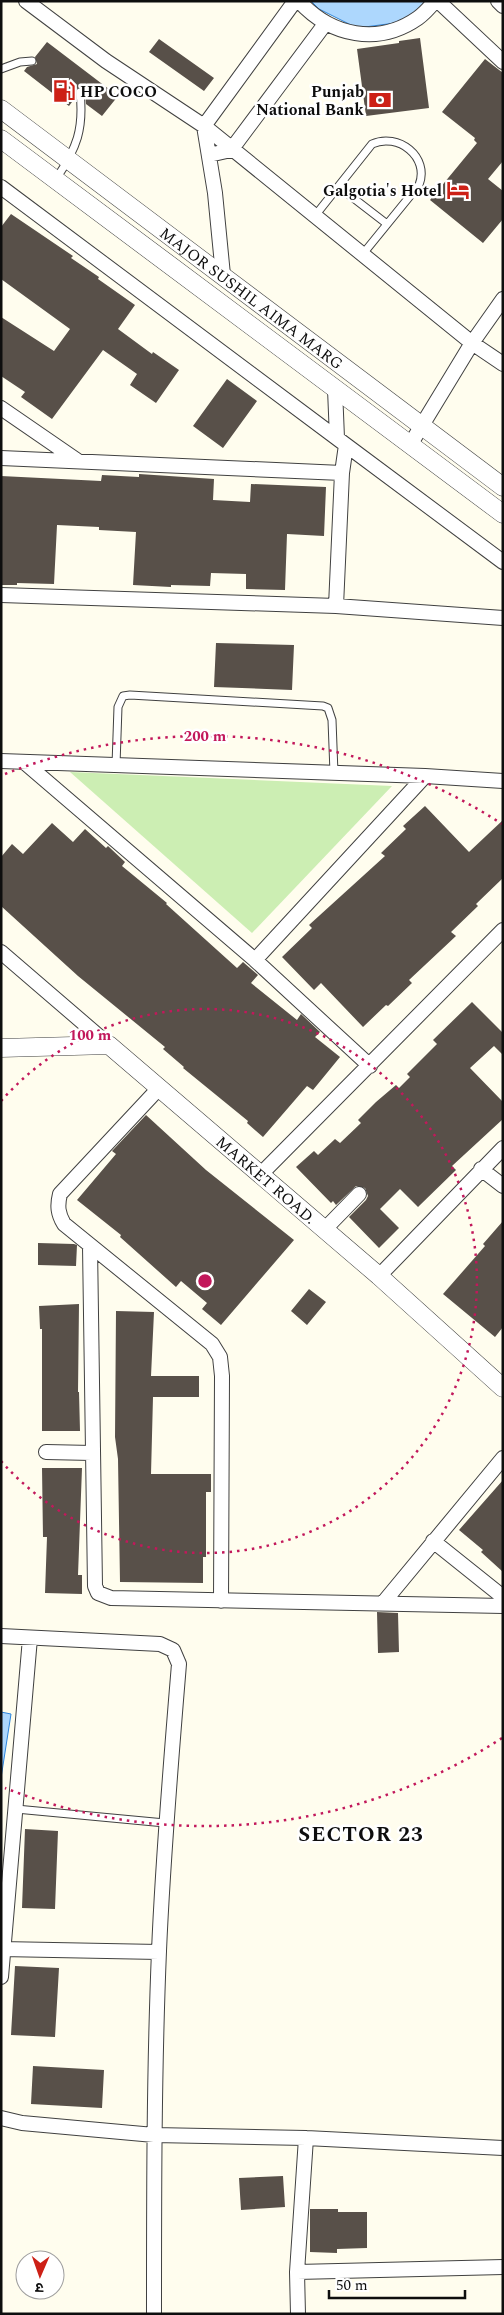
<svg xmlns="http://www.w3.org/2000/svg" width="504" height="2315" font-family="Spectral,'Noto Sans Devanagari',serif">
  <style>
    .green { fill: #cceeb3 }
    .water { fill: #add7fd; stroke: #2c84dc }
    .building { fill: #585049 }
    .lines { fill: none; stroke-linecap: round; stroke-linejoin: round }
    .service-casing { stroke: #414141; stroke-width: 9 }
    .minor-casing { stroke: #414141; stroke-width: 16 }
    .tertiary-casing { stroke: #414141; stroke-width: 19 }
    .service { stroke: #fff; stroke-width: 7 }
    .minor { stroke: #fff; stroke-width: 14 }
    .tertiary { stroke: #fff; stroke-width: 18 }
    .ring { fill: none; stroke: #c2185b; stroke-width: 2.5; stroke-dasharray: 2.5 5 }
    .labels { text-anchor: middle; stroke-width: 5; stroke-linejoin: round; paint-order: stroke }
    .poi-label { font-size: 16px; font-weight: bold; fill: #0e0e0e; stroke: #fff; text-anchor: end }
    .street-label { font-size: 16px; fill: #0e0e0e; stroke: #fff }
    .district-label { font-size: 21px; font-weight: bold; letter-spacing: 1px; fill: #0e0e0e; stroke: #fff }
    .centre { fill: #c2185b; stroke: #fff; stroke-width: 2.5 }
    .ring-label { font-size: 15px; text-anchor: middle; font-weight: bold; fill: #c2185b; stroke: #fff; stroke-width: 5; stroke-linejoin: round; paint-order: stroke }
  </style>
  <rect width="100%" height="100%" fill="#fffdee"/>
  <path class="green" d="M70 772 392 786 252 933Z"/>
  <path class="water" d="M311 1H427L403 22 357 28 319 9Z
    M1 1712 11 1714 1 1778Z"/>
  <path class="building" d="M420 38 429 108 366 116 357 49 399 43V41Z
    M159 39 214 78 204 91 149 52Z
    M47 42 118 96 102 116 86 104 85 91 83 87 75 89V98L69 106 24 71 27 67 37 64 35 57Z
    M485 59 503 73V161L488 179 503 191V219L483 243 430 200 477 143 474 140 475 138 442 112Z
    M11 214 73 256 71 258 99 277 98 279 135 305 118 329 152 354 153 352 179 370 156 403 130 385 137 374 103 350 52 419 21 397 25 392 1 376V317L54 351 70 329 1 279V227Z
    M227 379 257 401 223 448 193 426Z
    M139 474 214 479 213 500 250 502 251 484 326 487 324 536 287 534 285 590 246 589V574L211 573 210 586 171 585V587L133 585 136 532 99 530V527L57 525 54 584 17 583V585H1V476L101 481 102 475 139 477Z
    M216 643 294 645 292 690 214 687Z
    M425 806 469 852 503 820V878L476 904 478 906 451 932 456 936 409 980 412 983 388 1006 386 1005 363 1027 321 983 314 990 282 957 312 928 309 925 385 856 381 853 406 829 403 826Z
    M52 823 73 842 85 829 106 848 108 846 125 862 122 866 167 903 166 904 237 968 243 962 258 975 251 983 297 1020 301 1014 320 1032 315 1037 340 1057 313 1090 307 1086 263 1137 247 1123 248 1121 183 1068 184 1067 163 1049 165 1047 78 976 1 906V857L12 844 23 854Z
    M472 1002 503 1033V1055L494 1046 470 1068 503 1102V1119L452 1166 456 1170 418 1207 400 1189 380 1209 399 1228 379 1248 349 1217 366 1200 368 1196 365 1188 356 1186 336 1205 333 1201 331 1203 296 1167 314 1151 318 1155 335 1139 340 1143 361 1123 358 1120 376 1102 396 1085 399 1088 410 1077 407 1074 437 1044 433 1040Z
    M146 1115 206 1170 294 1240 221 1325 202 1309 207 1303 181 1281 176 1287 120 1237 121 1235 77 1200 116 1154 112 1151Z
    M503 1221V1327L495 1337 443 1294 485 1246 483 1244Z
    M38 1243 74 1244 77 1245 76 1266 38 1265Z
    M309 1289 326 1302 307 1325 291 1311Z
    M79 1304 78 1392H79L80 1431H42V1329H40L39 1306Z
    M116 1311 154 1312 151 1376H199V1397H153L151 1474H211V1492H206V1557H203V1583L120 1582 118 1459 115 1437Z
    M42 1468H82L78 1575H82V1594L45 1593 47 1537H43Z
    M503 1480V1572L481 1552 483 1550 459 1530Z
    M377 1612 398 1613 399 1652 378 1653Z
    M25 1829 58 1831 55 1909 22 1908Z
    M15 1966 59 1968 55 2037 11 2035Z
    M33 2066 104 2070 102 2108 31 2104Z
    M283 2176 285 2207 241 2210 239 2178Z
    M310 2209H338V2212H367V2248L337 2249V2253L310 2252Z"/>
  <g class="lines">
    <defs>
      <path id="service" d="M1 69 20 62 32 61
        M56 179C77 148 84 129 80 92
        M339 187 387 224
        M314 217 372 144C398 132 430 157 419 185L362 255
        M116 765 118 707 123 696 130 695 323 706 328 708 332 720 334 773
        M16 1809 165 1823"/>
      <path id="minor" d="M26 1 106 61 204 126 472 343 503 364
        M299 1C331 36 378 46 418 18 425 13 430 7 435 1
        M438 1 503 62
        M498 1 503 6
        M209 155 231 150 325 24
        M1 187 346 445 342 473 336 606
        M223 275 215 193 204 126 295 1
        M335 389 337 438
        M1 408 78 461
        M346 445 503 562
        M410 445 472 343 503 299
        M1 458 342 473
        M1 595 336 606 503 618
        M1 761 425 776 503 781
        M24 762 255 960 370 1066
        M1 952 109 1045
        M255 960 425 776
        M160 1087 60 1194C57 1206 58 1214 64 1224L212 1344 220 1357 222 1376 221 1601
        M481 1169 503 1186
        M261 1174 503 930
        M325 1229 359 1194
        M90 1246 95 1586 98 1593 111 1598 503 1606
        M379 1276 503 1148
        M46 1452 92 1453
        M433 1541 503 1597
        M383 1603 503 1458
        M1 1636 160 1644 173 1650 179 1664C171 1760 163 1855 159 1951 154 2072 154 2193 154 2314
        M1 1949 159 1952
        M1 1977 30 1638
        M1 2118 22 2123 154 2135 306 2138 503 2148
        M297 2272 503 2267
        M298 2314 297 2272 306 2138"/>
      <g id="tertiary">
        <path id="s1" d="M1 109 503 487"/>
        <path d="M1 139 503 514"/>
        <path id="s2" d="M1 1048 109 1045 379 1276 503 1388"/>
      </g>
    </defs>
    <use href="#service" class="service-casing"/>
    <use href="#minor" class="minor-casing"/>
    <use href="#tertiary" class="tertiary-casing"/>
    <use href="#service" class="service"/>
    <use href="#minor" class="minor"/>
    <use href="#tertiary" class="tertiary"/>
  </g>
  <g class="ring">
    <path d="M1 1101A272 272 0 1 1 1 1461"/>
    <path d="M502 1738A545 545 0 0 1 5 1788M5 774A545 545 0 0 1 502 824"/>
  </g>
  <defs>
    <symbol id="fuel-bare" viewBox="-9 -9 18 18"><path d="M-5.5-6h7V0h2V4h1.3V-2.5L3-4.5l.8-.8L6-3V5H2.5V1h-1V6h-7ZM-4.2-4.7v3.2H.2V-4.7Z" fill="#cd2016" stroke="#fff" stroke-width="2.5" paint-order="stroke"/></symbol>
    <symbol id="bank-bare" viewBox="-9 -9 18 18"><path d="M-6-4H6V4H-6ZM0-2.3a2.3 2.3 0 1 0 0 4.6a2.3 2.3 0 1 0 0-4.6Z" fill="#cd2016" stroke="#fff" stroke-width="2.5" paint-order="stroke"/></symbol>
    <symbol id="hotel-bare" viewBox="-9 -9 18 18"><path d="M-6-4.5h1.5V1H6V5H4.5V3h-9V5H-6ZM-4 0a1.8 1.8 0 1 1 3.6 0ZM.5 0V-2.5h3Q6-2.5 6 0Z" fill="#cd2016" stroke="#fff" stroke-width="2.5" paint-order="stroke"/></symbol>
  </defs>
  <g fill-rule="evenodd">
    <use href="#fuel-bare" x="48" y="75" width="32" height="32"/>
    <use href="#bank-bare" x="364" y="84" width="32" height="32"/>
    <use href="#hotel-bare" x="442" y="174" width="32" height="32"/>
  </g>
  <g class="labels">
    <g class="poi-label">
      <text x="80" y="97" text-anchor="start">HP COCO</text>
      <text x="364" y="97">Punjab<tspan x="364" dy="18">National Bank</tspan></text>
      <text x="442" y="196">Galgotia's Hotel</text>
    </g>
    <g class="street-label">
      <text dy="6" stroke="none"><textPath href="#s1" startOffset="314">MAJOR SUSHIL AIMA MARG</textPath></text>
      <text dy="6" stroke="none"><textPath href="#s2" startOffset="315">MARKET ROAD.</textPath></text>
    </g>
    <g class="district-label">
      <text x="361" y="1841">SECTOR 23</text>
    </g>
  </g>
  <circle cx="205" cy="1281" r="8" class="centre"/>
  <g class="ring-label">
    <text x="205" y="741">200 m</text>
    <text x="90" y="1040">100 m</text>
  </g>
  <rect width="504" height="2315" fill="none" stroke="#0e0e0e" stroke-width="5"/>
  <g transform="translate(40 2275) rotate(182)"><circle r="24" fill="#ffffff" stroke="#9f9f9f"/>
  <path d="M0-4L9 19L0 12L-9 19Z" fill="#cd2016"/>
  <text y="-8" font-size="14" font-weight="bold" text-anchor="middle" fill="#0e0e0e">उ</text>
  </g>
  <path d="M329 2290v8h136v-8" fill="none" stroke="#0e0e0e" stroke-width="2.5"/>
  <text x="336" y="2290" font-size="15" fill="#0e0e0e" stroke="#ffffff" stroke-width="4" paint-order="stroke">50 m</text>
</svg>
